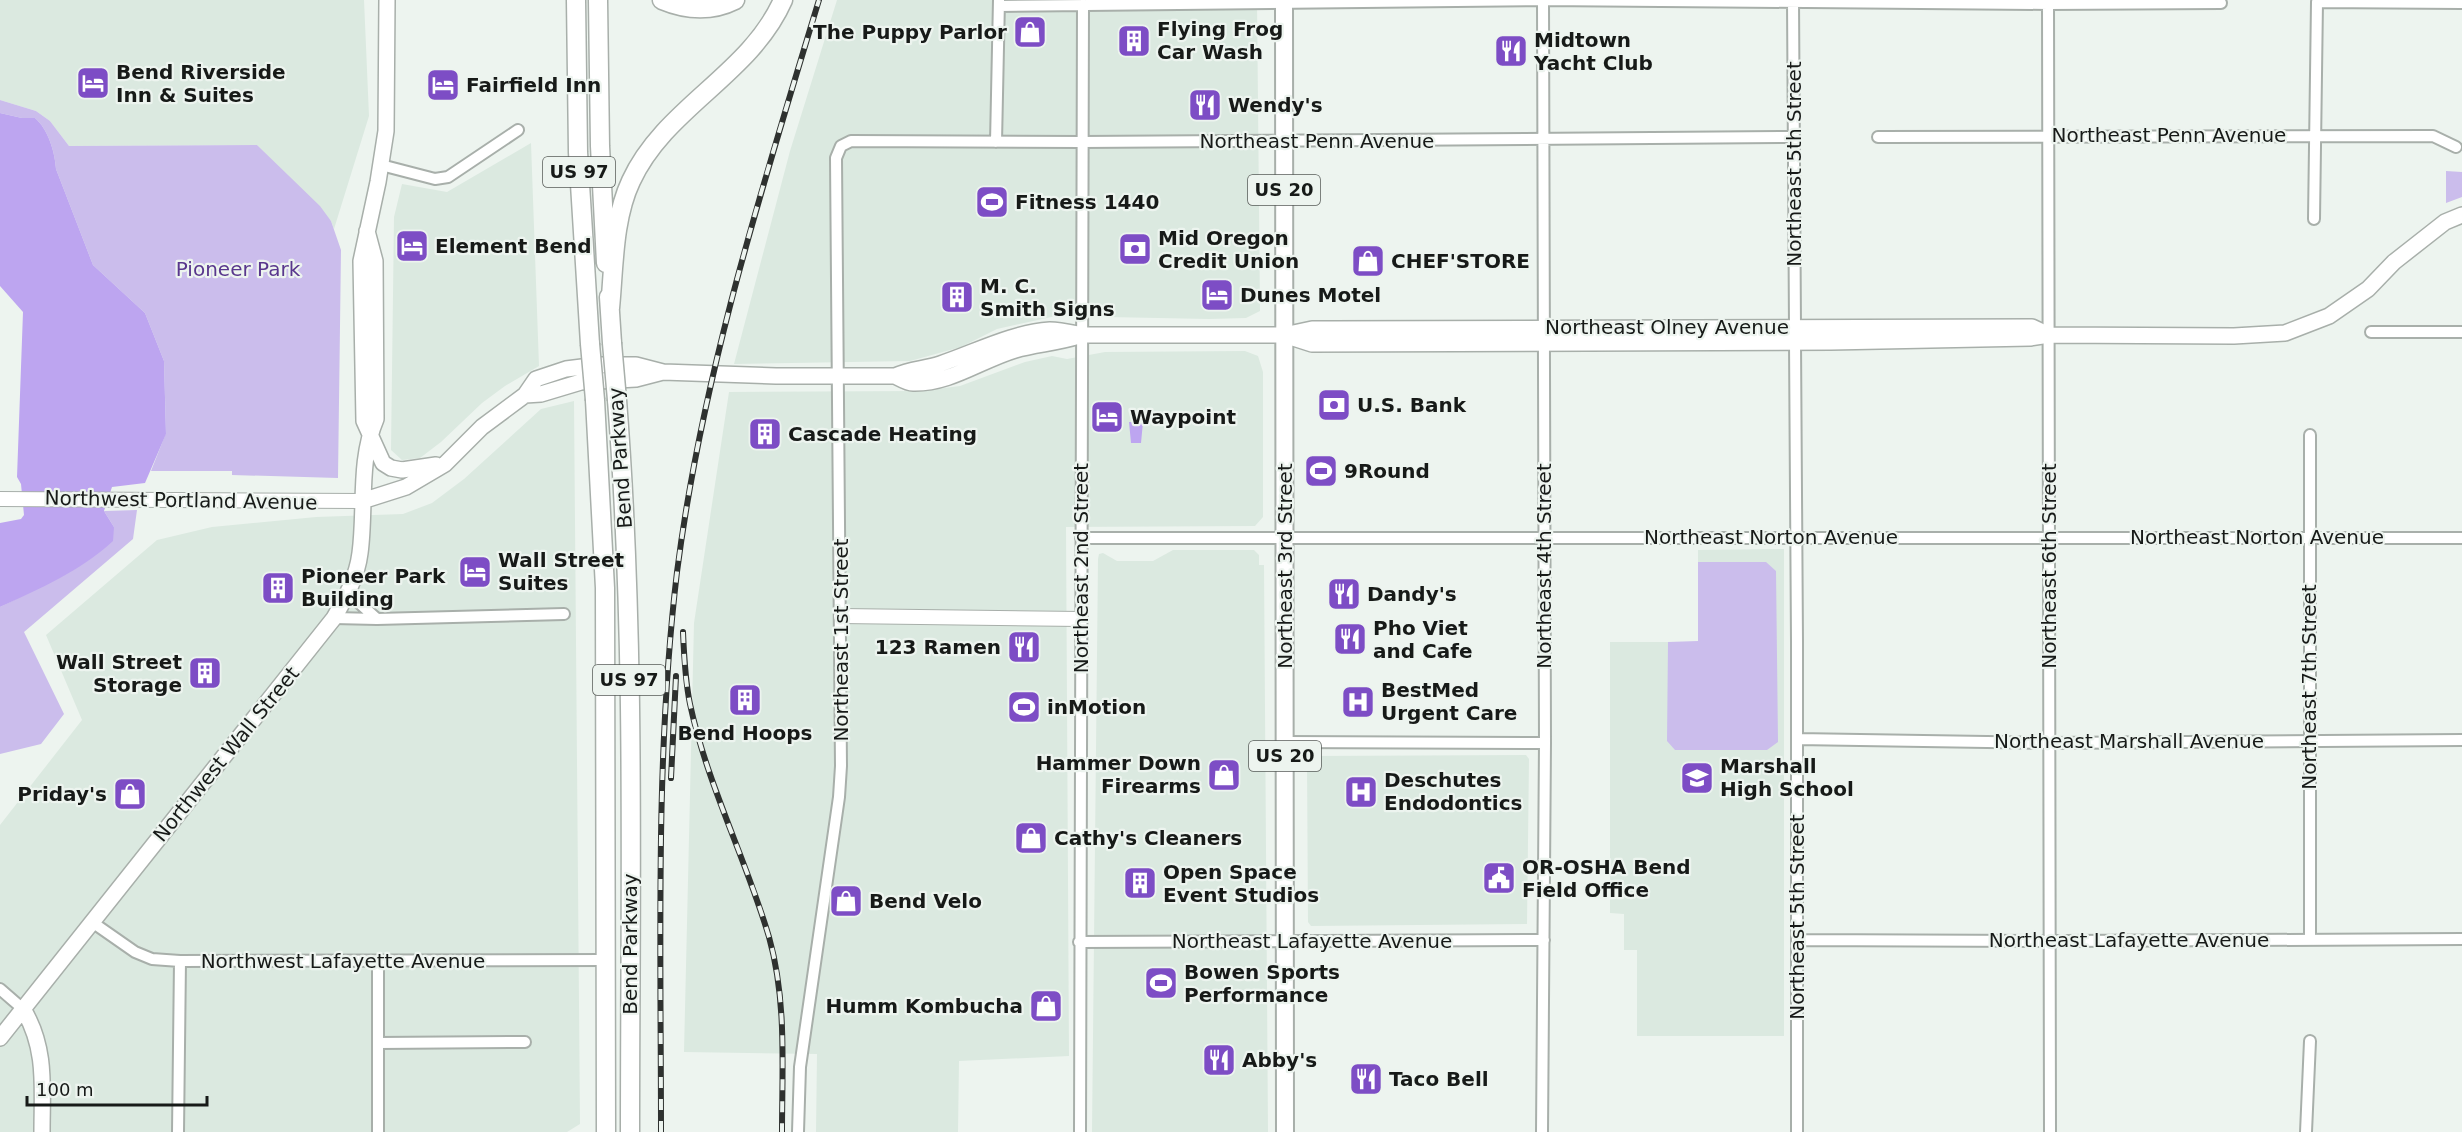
<svg xmlns="http://www.w3.org/2000/svg" width="2462" height="1132" font-family="'DejaVu Sans',sans-serif">
  <style>
    .built { fill: #dbe9e0 }
    .green { fill: #cbbdec }
    .water { fill: #bda5f0 }
    .lines { fill: none; stroke-linecap: round; stroke-linejoin: round }
    .minor-casing { stroke: #a8afaa; stroke-width: 14 }
    .tertiary-casing { stroke: #a8afaa; stroke-width: 16 }
    .secondary-casing { stroke: #a8afaa; stroke-width: 18 }
    .primary-casing { stroke: #a8afaa; stroke-width: 20 }
    .trunk-casing { stroke: #a8afaa; stroke-width: 21 }
    .minor { stroke: #fff; stroke-width: 10 }
    .tertiary { stroke: #fff; stroke-width: 14 }
    .secondary { stroke: #fff; stroke-width: 15 }
    .primary { stroke: #fff; stroke-width: 16 }
    .trunk { stroke: #fff; stroke-width: 18 }
    .rail-casing { stroke: #2e312f; stroke-width: 6 }
    .rail { stroke: #edf4ef; stroke-width: 4; stroke-dasharray: 11; stroke-linecap: butt }
    .trunk-bridge-casing { stroke: #a8afaa; stroke-width: 21; stroke-linecap: butt }
    .trunk-bridge { stroke: #fff; stroke-width: 18 }
    .labels { text-anchor: middle; stroke-width: 4.5; stroke-linejoin: round; paint-order: stroke }
    .shield { fill: #edf4ef; stroke: #575b58; stroke-width: 1.5 }
    .shield-label { font-size: 18px; font-weight: bold; fill: #171a18 }
    .poi-label { font-size: 20px; font-weight: bold; fill: #171a18; stroke: #edf4ef; text-anchor: start }
    .street-label { font-size: 20px; fill: #171a18; stroke: #edf4ef }
    .park-label { font-size: 20px; fill: #59378d; stroke: #edf4ef }
  </style>
  <rect width="100%" height="100%" fill="#edf4ef"/>
  <path class="built" d="M0 0H364L369 116 334 229 331 221 257 145 69 146 50 121 36 111 0 100Z
    M837 0H1257L1260 311 1246 318 1209 319 1056 316 997 329 961 347 910 361 734 364 790 151Z
    M531 143 539 366 505 386 482 403 441 442 420 458 402 460 391 450 394 217 402 184 447 192Z
    M1245 351 1258 356 1263 372V517L1255 526 1066 527 1069 1056 959 1061 958 1132H816L817 1054 684 1052 694 623 729 392 920 391 960 386 1025 362 1052 356 1067 359 1105 352Z
    M574 401 580 1124 567 1132H0V825L82 720 46 635 157 540 212 527 316 517 403 514 432 503 464 479 541 409Z
    M1784 549V1036H1637V950H1624V914L1610 913V642H1698V550Z
    M1173 550H1254L1259 555V565H1264L1268 1132H1092L1098 559 1099 554 1103 553 1117 561H1153Z
    M1526 755 1529 759 1527 924 1311 926 1308 922 1307 761 1311 756Z"/>
  <path class="green" d="M0 100 36 111 50 121 69 146 257 145 320 206 331 221 341 250 338 478 232 475V471H151L166 433 164 361 145 313 93 265 56 169C55 152 48 129 35 118H22L0 113Z
    M2446 171 2462 172V197L2446 203Z
    M137 510 133 539 24 632 64 714 41 744 0 754V607L16 599 114 527 104 511Z
    M1698 562H1766L1776 571 1778 742 1767 750H1675L1667 741 1668 642 1698 641Z"/>
  <path class="water" d="M0 113 22 118H35C48 129 55 152 56 169L93 265 145 313 164 361 166 434 145 483 112 487 104 511 114 527 113 541C79 572 41 588 0 607V523L21 519 24 515 21 484 17 477 23 312 0 286Z
    M1129 422H1143L1141 443H1131Z"/>
  <g class="lines">
    <defs>
      <path id="minor" d="M1793 0 1795 327
        M2048 0 2050 1132
        M999 6 1543 0 2048 4 2221 3
        M1878 137 2433 136 2456 147
        M996 142 999 0
        M381 165 435 179 448 177 518 130
        M2314 219 2317 2 2462 3
        M2371 332H2462
        M1795 342 1797 642V1132
        M2310 435V939
        M1081 538H2462
        M350 591 357 601 377 619
        M334 618 377 619 564 614
        M1797 739 2049 743 2462 740
        M1285 742 1545 743
        M92 922 135 952 152 959 180 961 606 960
        M1797 940 2064 941 2462 939
        M1079 942 1544 940
        M378 961V1132
        M0 989 23 1009
        M378 1043 525 1042
        M178 1132 180 961
        M798 1132 800 1067 839 797 841 766 836 158 841 146 851 141 1082 142 1794 137
        M1080 1132 1083 5
        M1542 1132 1545 743 1543 0
        M2306 1132 2310 1041"/>
      <path id="tertiary" d="M0 499 362 501
        M841 616 1081 619"/>
      <path id="secondary" d="M387 0 386 131 378 182 361 261 364 421 383 463 391 468 402 470 436 465
        M1284 335 1312 344 1831 342 2030 338 2049 335 2234 336 2285 333 2329 316 2368 289 2394 262 2445 222 2462 215
        M895 376C910 369 925 369 940 364 976 352 1011 333 1050 330 1061 330 1072 333 1082 335H1284L1312 329H1331L2032 327 2049 335
        M525 395 541 394 581 382 636 379 663 372
        M362 501 406 487 445 464 482 427 525 395 536 379 566 369 598 365H636L663 372 776 376H895C901 379 907 383 913 383 950 384 981 360 1015 350 1036 344 1058 343 1079 336
        M23 1009C47 1048 42 1088 42 1132
        M0 1038 334 618C346 597 357 577 360 553 366 509 358 461 376 419L375 261 367 231"/>
      <path id="primary" d="M1284 0 1285 1132"/>
      <path id="trunk" d="M576 0 578 152 590 344
        M598 0 600 146 606 263
        M662 0C686 10 711 12 735 0
        M609 297 612 343
        M610 308C614 267 613 219 631 181 665 107 750 75 783 0
        M595 400 605 588 606 1132
        M617 400C636 643 630 888 630 1132"/>
    </defs>
    <use href="#minor" class="minor-casing"/>
    <use href="#tertiary" class="tertiary-casing"/>
    <use href="#secondary" class="secondary-casing"/>
    <use href="#primary" class="primary-casing"/>
    <use href="#trunk" class="trunk-casing"/>
    <use href="#minor" class="minor"/>
    <use href="#tertiary" class="tertiary"/>
    <use href="#secondary" class="secondary"/>
    <use href="#primary" class="primary"/>
    <use href="#trunk" class="trunk"/>
    <defs>
      <path id="rail" d="M683 632C684 656 685 680 690 704 707 784 746 859 769 937 787 1001 782 1067 782 1132
        M671 778 676 676
        M661 1132C661 945 655 757 677 572 702 376 762 188 819 0"/>
    </defs>
    <use href="#rail" class="rail-casing"/>
    <use href="#rail" class="rail"/>
    <defs>
      <path id="trunk-bridge" d="M612 343 617 400
        M590 344 595 400"/>
    </defs>
    <use href="#trunk-bridge" class="trunk-bridge-casing"/>
    <use href="#trunk-bridge" class="trunk-bridge"/>
  </g>
  <defs>
    <symbol id="shop-square" viewBox="-11 -11 22 22"><rect x="-9" y="-9" width="18" height="18" rx="4" fill="#7d4dc5" stroke="#edf4ef"/><path d="M-5-2.5h2.3a2.7 3.5 0 0 1 5.4 0H5L5.5 6h-11ZM-1.5-2.5h3a1.5 2.3 0 0 0-3 0Z" fill="#fff"/></symbol>
    <symbol id="building-square" viewBox="-11 -11 22 22"><rect x="-9" y="-9" width="18" height="18" rx="4" fill="#7d4dc5" stroke="#edf4ef"/><path d="M-4-6H4V6H1V3H-1V6H-4ZM-2.5-4.3h1.7v1.8h-1.7ZM.8-4.3h1.7v1.8H.8ZM-2.5-1h1.7V.8h-1.7ZM.8-1h1.7V.8H.8Z" fill="#fff"/></symbol>
    <symbol id="restaurant-square" viewBox="-11 -11 22 22"><rect x="-9" y="-9" width="18" height="18" rx="4" fill="#7d4dc5" stroke="#edf4ef"/><path d="M-5-6h1v4h1v-4h1v4h1v-4h1v5L-1.5 .5V6h-2V.5L-5-1ZM5-6V6H3V1.5H1.5Q1.5-4 5-6Z" fill="#fff"/></symbol>
    <symbol id="hotel-square" viewBox="-11 -11 22 22"><rect x="-9" y="-9" width="18" height="18" rx="4" fill="#7d4dc5" stroke="#edf4ef"/><path d="M-6-4.5h1.5V1H6V5H4.5V3h-9V5H-6ZM-4 0a1.8 1.8 0 1 1 3.6 0ZM.5 0V-2.5h3Q6-2.5 6 0Z" fill="#fff"/></symbol>
    <symbol id="stadium-square" viewBox="-11 -11 22 22"><rect x="-9" y="-9" width="18" height="18" rx="4" fill="#7d4dc5" stroke="#edf4ef"/><path d="M0-5a6.5 5 0 1 0 0 10a6.5 5 0 1 0 0-10ZM-3.5-1.8h7v3.6h-7Z" fill="#fff"/></symbol>
    <symbol id="bank-square" viewBox="-11 -11 22 22"><rect x="-9" y="-9" width="18" height="18" rx="4" fill="#7d4dc5" stroke="#edf4ef"/><path d="M-6-4H6V4H-6ZM0-2.3a2.3 2.3 0 1 0 0 4.6a2.3 2.3 0 1 0 0-4.6Z" fill="#fff"/></symbol>
    <symbol id="hospital-square" viewBox="-11 -11 22 22"><rect x="-9" y="-9" width="18" height="18" rx="4" fill="#7d4dc5" stroke="#edf4ef"/><path d="M-5-5h3v3.5h4V-5h3V5h-3V1.5h-4V5h-3Z" fill="#fff"/></symbol>
    <symbol id="school-square" viewBox="-11 -11 22 22"><rect x="-9" y="-9" width="18" height="18" rx="4" fill="#7d4dc5" stroke="#edf4ef"/><path d="M0-5L7-2L0 1L-7-2ZM-4 1L0 2.5L4 1V4Q0 6-4 4Z" fill="#fff"/></symbol>
    <symbol id="civic-square" viewBox="-11 -11 22 22"><rect x="-9" y="-9" width="18" height="18" rx="4" fill="#7d4dc5" stroke="#edf4ef"/><path d="M-.6-6.5H3V-4.5H.6V-3L4-1V1h2V6H-6V1h2V-1L-.6-3ZM-1.2 2.5V6h2.4V2.5Z" fill="#fff"/></symbol>
  </defs>
  <g fill-rule="evenodd">
    <use href="#shop-square" x="1011" y="13" width="38" height="38"/>
    <use href="#building-square" x="1115" y="22" width="38" height="38"/>
    <use href="#restaurant-square" x="1492" y="32" width="38" height="38"/>
    <use href="#hotel-square" x="74" y="64" width="38" height="38"/>
    <use href="#hotel-square" x="424" y="66" width="38" height="38"/>
    <use href="#restaurant-square" x="1186" y="86" width="38" height="38"/>
    <use href="#stadium-square" x="973" y="183" width="38" height="38"/>
    <use href="#hotel-square" x="393" y="227" width="38" height="38"/>
    <use href="#bank-square" x="1116" y="230" width="38" height="38"/>
    <use href="#shop-square" x="1349" y="242" width="38" height="38"/>
    <use href="#hotel-square" x="1198" y="276" width="38" height="38"/>
    <use href="#building-square" x="938" y="278" width="38" height="38"/>
    <use href="#bank-square" x="1315" y="386" width="38" height="38"/>
    <use href="#hotel-square" x="1088" y="398" width="38" height="38"/>
    <use href="#building-square" x="746" y="415" width="38" height="38"/>
    <use href="#stadium-square" x="1302" y="452" width="38" height="38"/>
    <use href="#hotel-square" x="456" y="553" width="38" height="38"/>
    <use href="#building-square" x="259" y="569" width="38" height="38"/>
    <use href="#restaurant-square" x="1325" y="575" width="38" height="38"/>
    <use href="#restaurant-square" x="1331" y="620" width="38" height="38"/>
    <use href="#restaurant-square" x="1005" y="628" width="38" height="38"/>
    <use href="#building-square" x="186" y="654" width="38" height="38"/>
    <use href="#building-square" x="726" y="681" width="38" height="38"/>
    <use href="#hospital-square" x="1339" y="683" width="38" height="38"/>
    <use href="#stadium-square" x="1005" y="688" width="38" height="38"/>
    <use href="#shop-square" x="1205" y="756" width="38" height="38"/>
    <use href="#school-square" x="1678" y="759" width="38" height="38"/>
    <use href="#hospital-square" x="1342" y="773" width="38" height="38"/>
    <use href="#shop-square" x="111" y="775" width="38" height="38"/>
    <use href="#shop-square" x="1012" y="819" width="38" height="38"/>
    <use href="#civic-square" x="1480" y="859" width="38" height="38"/>
    <use href="#building-square" x="1121" y="864" width="38" height="38"/>
    <use href="#shop-square" x="827" y="882" width="38" height="38"/>
    <use href="#stadium-square" x="1142" y="964" width="38" height="38"/>
    <use href="#shop-square" x="1027" y="987" width="38" height="38"/>
    <use href="#restaurant-square" x="1200" y="1041" width="38" height="38"/>
    <use href="#restaurant-square" x="1347" y="1060" width="38" height="38"/>
  </g>
  <g class="labels">
    <g class="shield">
      <rect x="543" y="157" width="72" height="30" rx="4.5"/>
      <rect x="1248" y="175" width="72" height="30" rx="4.5"/>
      <rect x="593" y="665" width="72" height="30" rx="4.5"/>
      <rect x="1249" y="741" width="72" height="30" rx="4.5"/>
    </g>
    <g class="shield-label">
      <text x="579" y="178">US 97</text>
      <text x="1284" y="196">US 20</text>
      <text x="629" y="686">US 97</text>
      <text x="1285" y="762">US 20</text>
    </g>
    <g class="poi-label">
      <text x="1157" y="36">Flying Frog<tspan x="1157" dy="23">Car Wash</tspan></text>
      <text x="1007" y="39" text-anchor="end">The Puppy Parlor</text>
      <text x="1534" y="47">Midtown<tspan x="1534" dy="23">Yacht Club</tspan></text>
      <text x="116" y="79">Bend Riverside<tspan x="116" dy="23">Inn &amp; Suites</tspan></text>
      <text x="466" y="92">Fairfield Inn</text>
      <text x="1228" y="112">Wendy's</text>
      <text x="1015" y="209">Fitness 1440</text>
      <text x="1158" y="245">Mid Oregon<tspan x="1158" dy="23">Credit Union</tspan></text>
      <text x="435" y="253">Element Bend</text>
      <text x="1391" y="268">CHEF'STORE</text>
      <text x="980" y="293">M. C.<tspan x="980" dy="23">Smith Signs</tspan></text>
      <text x="1240" y="302">Dunes Motel</text>
      <text x="1357" y="412">U.S. Bank</text>
      <text x="1130" y="424">Waypoint</text>
      <text x="788" y="441">Cascade Heating</text>
      <text x="1344" y="478">9Round</text>
      <text x="498" y="567">Wall Street<tspan x="498" dy="23">Suites</tspan></text>
      <text x="301" y="583">Pioneer Park<tspan x="301" dy="23">Building</tspan></text>
      <text x="1367" y="601">Dandy's</text>
      <text x="1373" y="635">Pho Viet<tspan x="1373" dy="23">and Cafe</tspan></text>
      <text x="1001" y="654" text-anchor="end">123 Ramen</text>
      <text x="182" y="669" text-anchor="end">Wall Street<tspan x="182" dy="23">Storage</tspan></text>
      <text x="1381" y="697">BestMed<tspan x="1381" dy="23">Urgent Care</tspan></text>
      <text x="1047" y="714">inMotion</text>
      <text x="745" y="740" text-anchor="middle">Bend Hoops</text>
      <text x="1201" y="770" text-anchor="end">Hammer Down<tspan x="1201" dy="23">Firearms</tspan></text>
      <text x="1720" y="773">Marshall<tspan x="1720" dy="23">High School</tspan></text>
      <text x="1384" y="787">Deschutes<tspan x="1384" dy="23">Endodontics</tspan></text>
      <text x="107" y="801" text-anchor="end">Priday's</text>
      <text x="1054" y="845">Cathy's Cleaners</text>
      <text x="1522" y="874">OR-OSHA Bend<tspan x="1522" dy="23">Field Office</tspan></text>
      <text x="1163" y="879">Open Space<tspan x="1163" dy="23">Event Studios</tspan></text>
      <text x="869" y="908">Bend Velo</text>
      <text x="1184" y="979">Bowen Sports<tspan x="1184" dy="23">Performance</tspan></text>
      <text x="1023" y="1013" text-anchor="end">Humm Kombucha</text>
      <text x="1242" y="1067">Abby's</text>
      <text x="1389" y="1086">Taco Bell</text>
    </g>
    <g class="street-label">
      <text x="2169" y="142">Northeast Penn Avenue</text>
      <text x="1317" y="148">Northeast Penn Avenue</text>
      <text transform="translate(1794 164) rotate(-90)" y="7">Northeast 5th Street</text>
      <text x="1667" y="334">Northeast Olney Avenue</text>
      <text transform="translate(620 458) rotate(-94)" y="7">Bend Parkway</text>
      <text transform="translate(181 500) rotate(1)" y="7">Northwest Portland Avenue</text>
      <text x="1771" y="544">Northeast Norton Avenue</text>
      <text x="2257" y="544">Northeast Norton Avenue</text>
      <text transform="translate(1285 566) rotate(-90)" y="7">Northeast 3rd Street</text>
      <text transform="translate(1544 566) rotate(-90)" y="7">Northeast 4th Street</text>
      <text transform="translate(2049 566) rotate(-90)" y="7">Northeast 6th Street</text>
      <text transform="translate(1081 568) rotate(-90)" y="7">Northeast 2nd Street</text>
      <text transform="translate(841 640) rotate(-90)" y="7">Northeast 1st Street</text>
      <text transform="translate(2309 687) rotate(-90)" y="7">Northeast 7th Street</text>
      <text x="2129" y="748">Northeast Marshall Avenue</text>
      <text transform="translate(226 754) rotate(-51)" y="7">Northwest Wall Street</text>
      <text transform="translate(1797 917) rotate(-90)" y="7">Northeast 5th Street</text>
      <text x="2129" y="947">Northeast Lafayette Avenue</text>
      <text x="1312" y="948">Northeast Lafayette Avenue</text>
      <text transform="translate(630 944) rotate(-90)" y="7">Bend Parkway</text>
      <text x="343" y="968">Northwest Lafayette Avenue</text>
    </g>
    <g class="park-label">
      <text x="238" y="276">Pioneer Park</text>
    </g>
  </g>
  <path d="M27 1096v9h180v-9" fill="none" stroke="#171a18" stroke-width="3"/>
  <text x="36" y="1096" font-size="18" fill="#171a18" stroke="#edf4ef" stroke-width="4.5" paint-order="stroke">100 m</text>
</svg>
